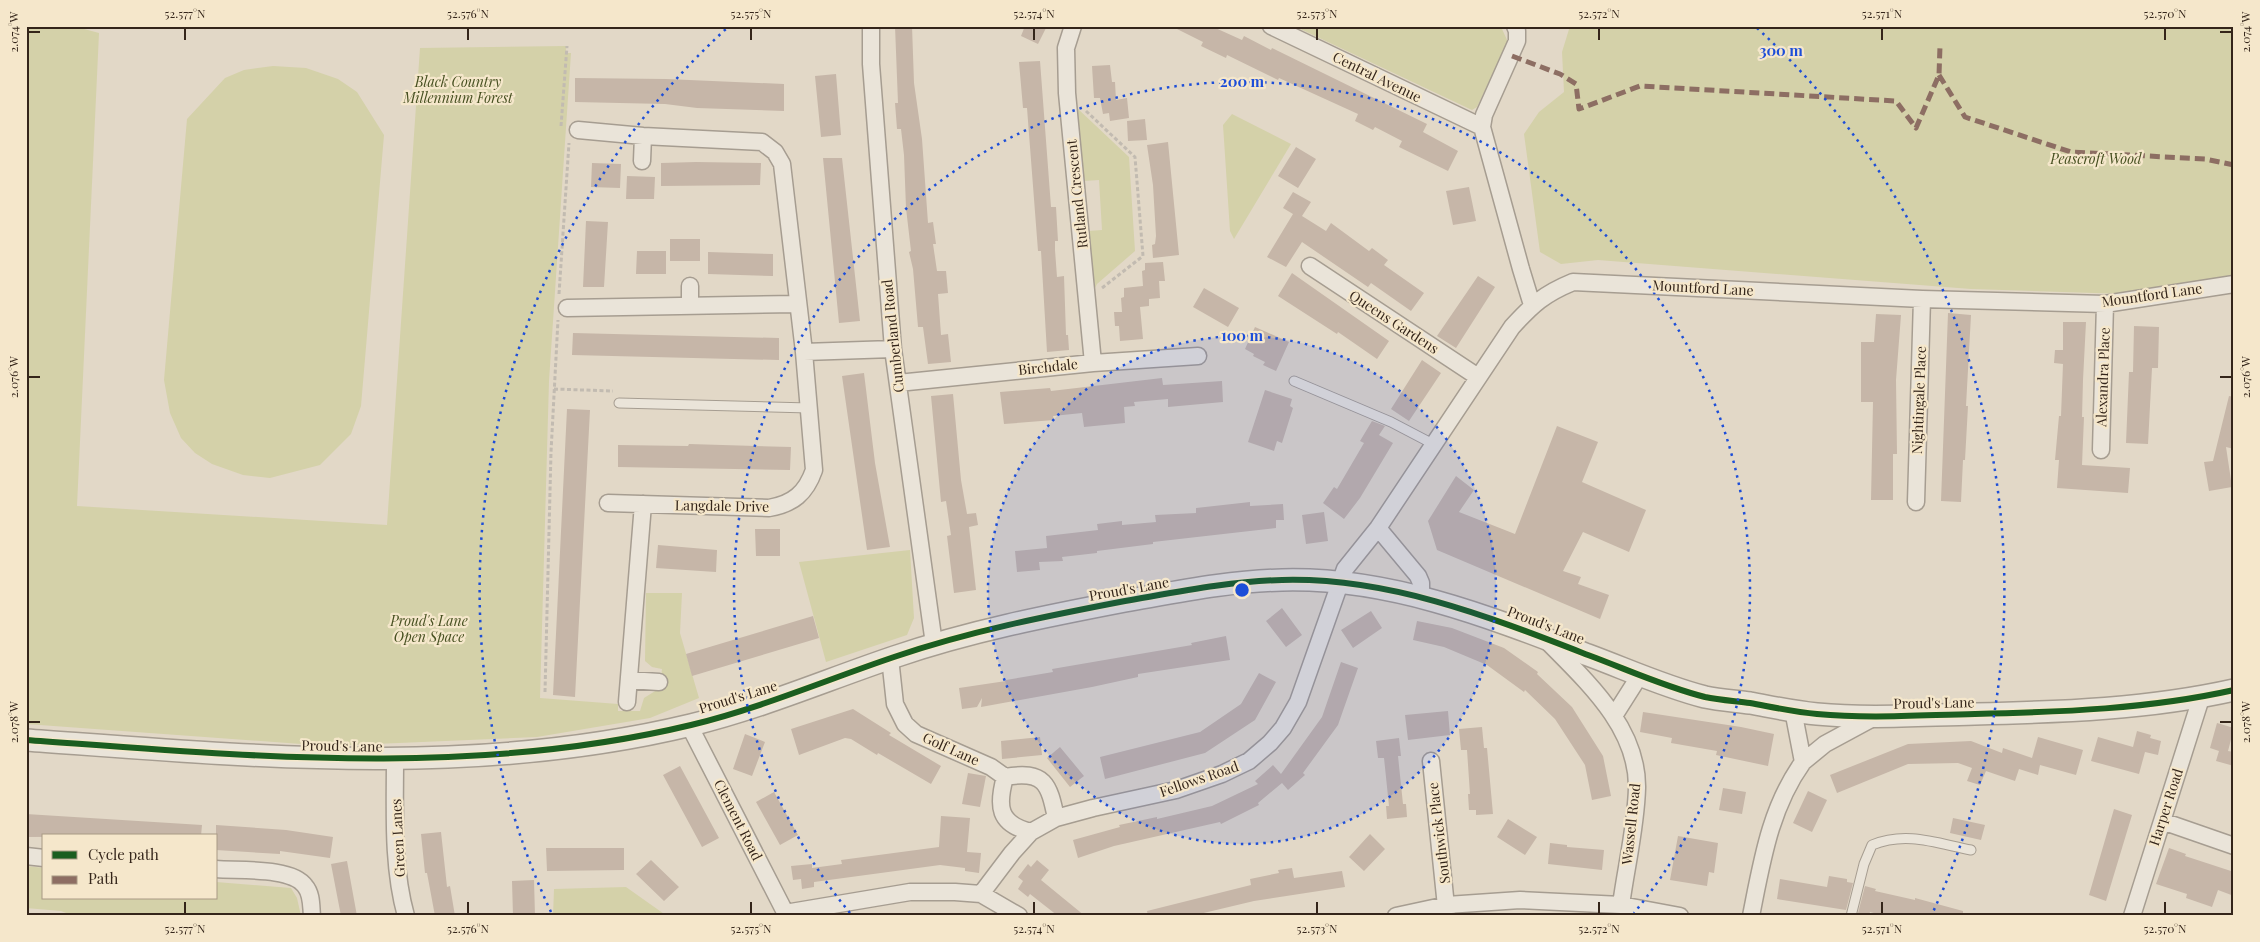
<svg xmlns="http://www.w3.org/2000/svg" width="2260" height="942" font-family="'Playfair Display',serif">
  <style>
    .green { fill: #d4d1a9 }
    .building { fill: #c6b6a8 }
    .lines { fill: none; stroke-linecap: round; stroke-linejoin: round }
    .service-casing { stroke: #a69d91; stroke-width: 11 }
    .minor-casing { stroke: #a69d91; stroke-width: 19 }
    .tertiary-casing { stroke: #a69d91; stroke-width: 24 }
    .path { stroke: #c2bbb1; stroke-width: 3; stroke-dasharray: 4 2.5; stroke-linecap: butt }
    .service { stroke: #eae4d9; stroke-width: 9 }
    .minor { stroke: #eae4d9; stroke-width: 16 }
    .tertiary { stroke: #eae4d9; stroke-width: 21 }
    .quiet { stroke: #8d6e63; stroke-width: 5; stroke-dasharray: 10 5; stroke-linecap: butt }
    .cycleway-casing { stroke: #f5e7cb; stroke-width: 9 }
    .cycleway { stroke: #1b5e20; stroke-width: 6 }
    .ticks { fill: none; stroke: #34251a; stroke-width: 2 }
    .ring { fill: none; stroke: #1d4ed8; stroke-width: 2.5; stroke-dasharray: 2.5 5 }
    .labels { text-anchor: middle; stroke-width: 4.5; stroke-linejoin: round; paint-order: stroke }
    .street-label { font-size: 14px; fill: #34251a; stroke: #f5e7cb }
    .park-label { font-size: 14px; font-style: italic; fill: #475021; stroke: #f5e7cb }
    .centre { fill: #1d4ed8; stroke: #f5e7cb; stroke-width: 2.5 }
    .ring-label { font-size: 15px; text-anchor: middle; font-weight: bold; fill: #1d4ed8; stroke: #f5e7cb; stroke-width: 4.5; stroke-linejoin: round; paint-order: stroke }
    .neatline { fill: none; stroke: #34251a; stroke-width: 2 }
    .ticks-label { font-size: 12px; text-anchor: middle; fill: #34251a }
  </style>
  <rect width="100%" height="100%" fill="#e2d8c7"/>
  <path class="green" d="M26 26H73L99 33 77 506 387 525 420 48 567 46 565 53H571L549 381 540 698 618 704V711H640L644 698 660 688 662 669 652 667 645 661 646 593H682L680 633 699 698 650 718 537 737 328 746 26 724Z
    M1294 26H1497L1502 29 1508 42 1477 107 1472 110Z
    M1570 26H2225L2234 33V277L2124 294 1971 289 1598 260 1561 264 1540 252 1524 134 1539 112 1564 92 1562 52Z
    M273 66 306 68 338 79 357 92 384 135 361 406 351 434 320 465 270 478 243 475 212 464 195 453 181 438 170 413 164 380 187 119 225 78 244 70Z
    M1077 108 1129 157 1135 251 1097 284 1095 288 1088 231 1102 230 1099 180 1084 181Z
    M1232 114 1291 144 1234 239 1230 231 1223 125Z
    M910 550 914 618 907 635 826 662 799 562Z
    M26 866 44 868V898H216V882L291 888 297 898 301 916H74L61 911 26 908Z
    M626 887 667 916H611L609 914 607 916H553L554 889Z"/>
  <path class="building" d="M895 26H912L914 83 922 139 928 223 933 222 936 244H933L937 271H946L948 293 938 294 941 335 948 334 951 362 928 364 923 327H918L913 269 909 252 911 251 906 208 904 155 901 129H897L895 103H898Z
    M1025 26H1047L1038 44 1021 36Z
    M1171 26H1211L1242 40 1244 36 1271 50 1272 48 1427 124 1423 132 1458 151 1448 171 1399 147 1402 141 1375 127 1373 130 1355 121 1358 114 1279 78 1278 80 1227 55 1226 58 1201 46 1203 42Z
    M1040 61 1051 207H1056L1058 241H1055V250L1057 277 1064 276 1066 335H1068L1069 350 1047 352 1041 251H1038L1027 108H1023L1019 62Z
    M1110 65 1112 82H1115L1116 100 1127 98 1129 118 1110 121 1109 113 1103 114 1100 98H1094L1092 66Z
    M836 74 841 135 821 137 815 76Z
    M575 78 666 79 784 84V111L697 108 665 104 575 102Z
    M1145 119 1147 140 1128 141 1127 121Z
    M1168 142 1179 255 1153 258 1152 245 1155 244 1156 236 1153 185 1147 145Z
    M1296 147 1316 159 1298 188 1278 176Z
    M823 158H842L860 321 839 323Z
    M696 162 761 163 760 185 661 186V163Z
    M592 163 621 164 620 188 591 187Z
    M627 176 655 177 654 199H626Z
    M1469 187 1476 221 1453 225 1446 191Z
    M1293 192 1311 202 1302 216 1326 231 1331 223 1369 251 1372 248 1388 260 1384 265 1424 293 1411 311 1371 283 1368 287 1302 242 1286 267 1267 257 1293 214 1283 208Z
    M586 221 608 222 604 287H583Z
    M670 239H700V261H670Z
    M637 251H666V274H636Z
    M708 252 773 254V276L708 274Z
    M1163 262 1165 281H1159L1160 298 1149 299V306L1140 307 1143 339 1120 341 1119 326H1115L1114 312H1122L1121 298 1124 297V288L1143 286 1142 271 1145 270V263Z
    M1292 273 1389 341 1377 359 1338 332 1337 334 1278 296Z
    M1478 276 1495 287 1456 348 1437 336Z
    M1204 288 1239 308 1228 327 1193 307Z
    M1948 313 1971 315 1966 406H1968L1965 460H1963L1961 502 1941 501Z
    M1876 314 1901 315 1896 380 1897 454H1893V500H1871L1873 402H1861V342H1874Z
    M2063 322H2086L2083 380 2082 417H2084L2082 465 2130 468 2128 493 2057 488 2059 460H2055L2059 416H2061L2063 364 2054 363 2055 350H2063Z
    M2134 326 2159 327 2158 368H2152L2148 444 2126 443 2129 372H2133Z
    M1255 327 1289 342 1276 371 1263 365 1265 362 1253 356 1254 354 1245 349Z
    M573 333 779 338V360L572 355Z
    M1422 360 1441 373 1409 421 1391 409Z
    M864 373 875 463 890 547 867 550 842 376Z
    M1162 378 1163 385 1222 381 1223 402 1168 407V399L1134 402 1135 406 1124 407 1125 423 1084 427 1082 413 1053 416 1054 420 1004 424 1000 392 1050 388 1051 391Z
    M1265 390 1292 399 1290 406 1293 408 1282 443 1277 441 1274 451 1248 442Z
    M953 394 961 480 967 514 976 513 978 525 969 527 976 590 954 593 947 536 951 535 946 501 941 502 931 396Z
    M2229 396 2234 397V449L2226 447 2232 487 2209 491 2204 462 2213 461Z
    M567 409 590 410 575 697 553 695Z
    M1372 421 1385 426 1379 435 1393 443 1360 498 1344 519 1323 503 1334 487 1337 489 1364 443 1360 441Z
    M1557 426 1598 442 1582 482 1646 510 1629 552 1583 532 1563 571 1581 577 1578 584 1609 595 1600 619 1437 550 1428 521 1456 476 1474 490 1459 512 1515 534Z
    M689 444 791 447 790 470 618 467V445L688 446Z
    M1250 502V506L1283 504 1284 520H1276V528L1153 542V544L1097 551V553L1062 557 1063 561 1039 562 1040 570 1017 572 1015 551 1047 548 1046 536 1098 530 1097 524 1122 521V525L1156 522 1155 515 1196 513V508Z
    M1324 512 1328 541 1306 544 1302 515Z
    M755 529H780V556H756Z
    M658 545 717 550 716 572 656 568Z
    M1282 608 1302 635 1286 647 1266 621Z
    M1371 611 1382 628 1353 648 1341 630Z
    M813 616 819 638 692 676 686 654Z
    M1417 621 1452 628 1504 648 1538 672 1537 674 1572 707 1603 756 1611 796 1592 800 1585 765 1555 719 1525 690 1524 692 1487 665 1444 647 1413 640Z
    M1226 636 1230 660 1138 674V677L1092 687 981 707 982 698 977 707 962 709 959 688 1006 681V680L1053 672 1052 669 1192 645 1191 643Z
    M1341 662 1358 668 1338 725 1303 773 1305 775 1288 790 1282 783 1258 803 1259 805 1221 824 1220 822 1114 846 1078 858 1073 840 1120 827 1119 825 1157 817V819L1212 806 1258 784 1255 781 1273 765 1281 774 1322 717Z
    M1259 673 1276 682 1255 720 1205 753 1105 779 1100 757 1200 732 1241 704Z
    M853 709 891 733 889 735 941 766 931 784 878 753 877 755 851 739 845 738 799 755 791 729Z
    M1448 711 1450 735 1408 740 1405 715Z
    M1643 712 1741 727 1774 734 1768 766 1716 755 1717 751 1671 743 1672 738 1640 732Z
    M2217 723 2234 728 2228 751 2234 752V766L2216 761 2219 751 2210 748Z
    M1482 727 1484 748H1487L1493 814 1476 815V810H1469L1468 794H1470L1467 750H1461L1459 729Z
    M2137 731 2151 735 2150 738 2161 741 2158 755 2145 752 2139 774 2091 761 2098 737 2133 747Z
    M745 734 765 742 752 776 733 769Z
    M1040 737 1042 755 1002 759 1001 741Z
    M2038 737 2083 750 2076 775 2040 765 2038 775 2019 769 2015 781 1986 771 1980 785 1967 781 1972 768 1958 763 1908 764 1837 793 1830 775 1908 744 1971 741 2002 753 2003 748 2032 758Z
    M1399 738 1401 756H1398L1403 804H1406L1407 817 1387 819 1386 806H1389L1384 758H1378L1376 741Z
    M1060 747 1084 776 1070 787 1047 758Z
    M680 766 719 838 702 847 663 775Z
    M968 773 986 776 980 807 962 804Z
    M1723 788 1746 792 1742 814 1719 810Z
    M1808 791 1827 800 1812 832 1793 823Z
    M774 792 798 835 780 845 756 802Z
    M2114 809 2132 815 2106 901 2089 895Z
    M26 814 202 825 201 836 26 837Z
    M941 816 970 818 967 852 981 853 979 873 965 871V868L940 865 814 882V887L802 889 801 879 793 880 791 866 812 864V868L842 864 841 860 939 847Z
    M1953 818 1985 825 1981 840 1950 833Z
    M1508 819 1537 837 1525 855 1497 837Z
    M216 825 286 830 333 837 330 858 280 851V854L216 850Z
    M441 832 447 887 450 886 455 916H435L427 873H425L421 834Z
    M1370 834 1385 849 1364 871 1349 857Z
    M1678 836 1718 843 1714 873 1709 872 1707 886 1670 880Z
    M1550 843 1567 845V847L1604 850 1602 870 1548 864Z
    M546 848H624V870L547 871Z
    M2169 848 2186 854 2185 856 2234 872V896L2218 890 2212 907 2186 898 2187 894 2156 884Z
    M651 860 679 887 664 901 636 874Z
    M1037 860 1049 870 1041 880 1085 916H1058L1030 894 1028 897 1018 889 1023 881 1018 877 1028 864 1031 867Z
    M347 861 357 916H341L331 864Z
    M1292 868 1294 878 1342 871 1345 887 1254 901 1191 916H1148L1147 911 1251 885 1250 879 1279 873 1278 870Z
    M1829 876 1847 879V882L1853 883 1846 910 1777 899 1780 879 1827 887Z
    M534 880 535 916H513L512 881Z
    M1865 886 1876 889 1875 891 1915 900V898L1963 911V916H1885L1870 912 1869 915 1858 913Z"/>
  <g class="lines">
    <defs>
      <path id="service" d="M1294 381 1391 422 1435 445
        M619 403 809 408
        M1851 916 1864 864 1872 845C1906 831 1936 843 1971 850"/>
      <path id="minor" d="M871 26V64L893 349 934 644
        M1073 26 1066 48 1067 93 1093 363
        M1271 26 1482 127
        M1515 26 1517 31V41L1484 115 1482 127 1521 269 1532 305
        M578 130 643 136 762 142 775 152 782 164 804 352
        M642 161 643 136
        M1310 266 1478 377
        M690 306V286
        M567 308 797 304
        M898 383 1093 363 1198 356
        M2101 450 2105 304
        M1916 502 1922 299
        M608 503 769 508C793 504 806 493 814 470L804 352 893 349
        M1378 528 1418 576 1421 583V597
        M1547 641C1586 681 1638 727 1637 788 1636 827 1626 867 1621 905
        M890 658 895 704 905 724 916 734 991 767 1005 777
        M629 680 659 682
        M627 702 643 504
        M1614 716 1640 675
        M689 725 787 916
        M395 760C395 811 392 866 406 916
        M1431 761 1447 916
        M1803 762 1825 744 1875 717
        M2162 821 2234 846
        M1031 832C998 824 997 806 1005 777 1045 770 1049 784 1056 818
        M26 856 44 858
        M216 869C239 871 292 867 305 886 312 894 311 906 312 916
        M981 894 1012 853 1031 832 1056 818 1093 808 1176 790 1222 774 1249 761 1270 743 1283 728 1298 702 1345 569 1378 528 1512 327C1533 304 1544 294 1573 282L1922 299 2105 304 2234 284
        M785 913 910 892H955L981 894 1019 916
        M1396 916 1447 905 1520 900 1621 905 1680 916
        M1751 916C1762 861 1770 808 1803 762L1793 710
        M2132 916 2201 698"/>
      <path id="tertiary" d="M26 740C248 756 471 778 691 725 761 708 826 680 894 657 970 631 1047 616 1125 601 1177 592 1230 581 1282 580 1389 577 1490 617 1588 655 1626 669 1665 687 1705 697 1719 700 1735 701 1750 703 1772 707 1794 712 1817 714 1869 719 1923 715 1975 714 2062 712 2149 709 2234 690"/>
    </defs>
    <use href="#service" class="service-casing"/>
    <use href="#minor" class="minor-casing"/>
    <use href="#tertiary" class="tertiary-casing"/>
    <path class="path" d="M1086 111 1135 157 1143 256 1102 288
      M561 126 567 46
      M559 294 569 143
      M554 389 613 391
      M545 692 551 452 558 320"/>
    <use href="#service" class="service"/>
    <use href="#minor" class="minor"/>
    <use href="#tertiary" class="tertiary"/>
    <path class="quiet" d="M1512 56 1560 74 1576 84 1579 109 1640 86 1896 101 1916 128 1939 75 1940 46
      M1939 75 1965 117 2071 152 2205 159 2234 165"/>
    <defs>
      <path id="cycleway" d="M26 740C248 756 471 778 691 725 761 708 826 680 894 657 970 631 1047 616 1125 601 1177 592 1230 581 1282 580 1389 577 1490 617 1588 655 1626 669 1665 687 1705 697 1719 700 1735 701 1750 703 1772 707 1794 712 1817 714 1869 719 1923 715 1975 714 2062 712 2149 709 2234 690"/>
    </defs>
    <use href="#cycleway" class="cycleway-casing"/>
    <use href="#cycleway" class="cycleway"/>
  </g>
  <path class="ticks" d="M185 28V40M468 28V40M751 28V40M1034 28V40M1317 28V40M1599 28V40M1882 28V40M2165 28V40M28 32H40M2220 32H2232M28 377H40M2220 377H2232M28 722H40M2220 722H2232M185 902V914M468 902V914M751 902V914M1034 902V914M1317 902V914M1599 902V914M1882 902V914M2165 902V914"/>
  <circle cx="1242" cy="590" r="254" fill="#1d4ed8" fill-opacity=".12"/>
  <g class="ring">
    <circle cx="1242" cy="590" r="254"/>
    <path d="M850 913A508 508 0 1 1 1634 913"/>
    <path d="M551 912A762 762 0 0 1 727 28M1757 28A762 762 0 0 1 1933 912"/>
  </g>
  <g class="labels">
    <g class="street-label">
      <text transform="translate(1377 77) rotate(26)" y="5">Central Avenue</text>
      <text transform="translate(1077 194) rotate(-96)" y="5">Rutland Crescent</text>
      <text transform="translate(1703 288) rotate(3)" y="5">Mountford Lane</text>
      <text transform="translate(2152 295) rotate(-8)" y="5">Mountford Lane</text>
      <text transform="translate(1394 322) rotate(33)" y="5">Queens Gardens</text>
      <text transform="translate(893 336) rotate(-96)" y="5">Cumberland Road</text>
      <text transform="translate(1048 367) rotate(-6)" y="5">Birchdale</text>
      <text transform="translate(2103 377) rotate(-88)" y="5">Alexandra Place</text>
      <text transform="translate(1919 400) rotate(-88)" y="5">Nightingale Place</text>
      <text transform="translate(722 506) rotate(1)" y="5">Langdale Drive</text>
      <text transform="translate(1129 589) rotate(-10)" y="5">Proud's Lane</text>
      <text transform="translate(1546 625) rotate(21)" y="5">Proud's Lane</text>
      <text transform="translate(738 697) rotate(-17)" y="5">Proud's Lane</text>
      <text transform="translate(1934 703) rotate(-1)" y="5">Proud's Lane</text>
      <text transform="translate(342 746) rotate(1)" y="5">Proud's Lane</text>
      <text transform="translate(951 749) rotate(24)" y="5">Golf Lane</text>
      <text transform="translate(1199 779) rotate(-19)" y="5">Fellows Road</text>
      <text transform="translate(2166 807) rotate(-72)" y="5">Harper Road</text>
      <text transform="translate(738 820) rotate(63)" y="5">Clement Road</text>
      <text transform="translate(1631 824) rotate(-84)" y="5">Wassell Road</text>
      <text transform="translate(1439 833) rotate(-97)" y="5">Southwick Place</text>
      <text transform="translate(398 838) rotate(-93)" y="5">Green Lanes</text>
    </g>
    <g class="park-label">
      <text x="458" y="87">Black Country<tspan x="458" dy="16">Millennium Forest</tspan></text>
      <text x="2096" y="164">Peascroft Wood</text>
      <text x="429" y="626">Proud's Lane<tspan x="429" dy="16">Open Space</tspan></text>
    </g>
  </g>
  <circle cx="1242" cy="590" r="8" class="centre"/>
  <g class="ring-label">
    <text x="1781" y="56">300 m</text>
    <text x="1242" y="87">200 m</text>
    <text x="1242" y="341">100 m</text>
  </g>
  <rect width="2260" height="942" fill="none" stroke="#f5e7cb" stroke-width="55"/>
  <rect x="42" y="834" width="175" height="65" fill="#f5e7cb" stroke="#a89984"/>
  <rect x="52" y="851" width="25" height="8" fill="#1b5e20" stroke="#a89984"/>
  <text x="88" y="860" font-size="15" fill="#34251a">Cycle path</text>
  <rect x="52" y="876" width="25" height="8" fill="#8d6e63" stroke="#a89984"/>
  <text x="88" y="884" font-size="15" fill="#34251a">Path</text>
  <rect x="28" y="28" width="2204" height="886" class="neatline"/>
  <g class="ticks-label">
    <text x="185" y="18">52.577°N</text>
    <text x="468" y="18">52.576°N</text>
    <text x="751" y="18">52.575°N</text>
    <text x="1034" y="18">52.574°N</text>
    <text x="1317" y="18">52.573°N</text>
    <text x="1599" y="18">52.572°N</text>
    <text x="1882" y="18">52.571°N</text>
    <text x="2165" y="18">52.570°N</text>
    <text transform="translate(2246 32) rotate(-90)" y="4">2.074°W</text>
    <text transform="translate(14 32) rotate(-90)" y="4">2.074°W</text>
    <text transform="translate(2246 377) rotate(-90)" y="4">2.076°W</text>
    <text transform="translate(14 377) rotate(-90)" y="4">2.076°W</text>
    <text transform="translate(2246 722) rotate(-90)" y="4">2.078°W</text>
    <text transform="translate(14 722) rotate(-90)" y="4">2.078°W</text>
    <text x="185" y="933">52.577°N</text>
    <text x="468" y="933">52.576°N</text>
    <text x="751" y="933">52.575°N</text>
    <text x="1034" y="933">52.574°N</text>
    <text x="1317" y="933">52.573°N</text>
    <text x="1599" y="933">52.572°N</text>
    <text x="1882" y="933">52.571°N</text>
    <text x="2165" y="933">52.570°N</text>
  </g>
</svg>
